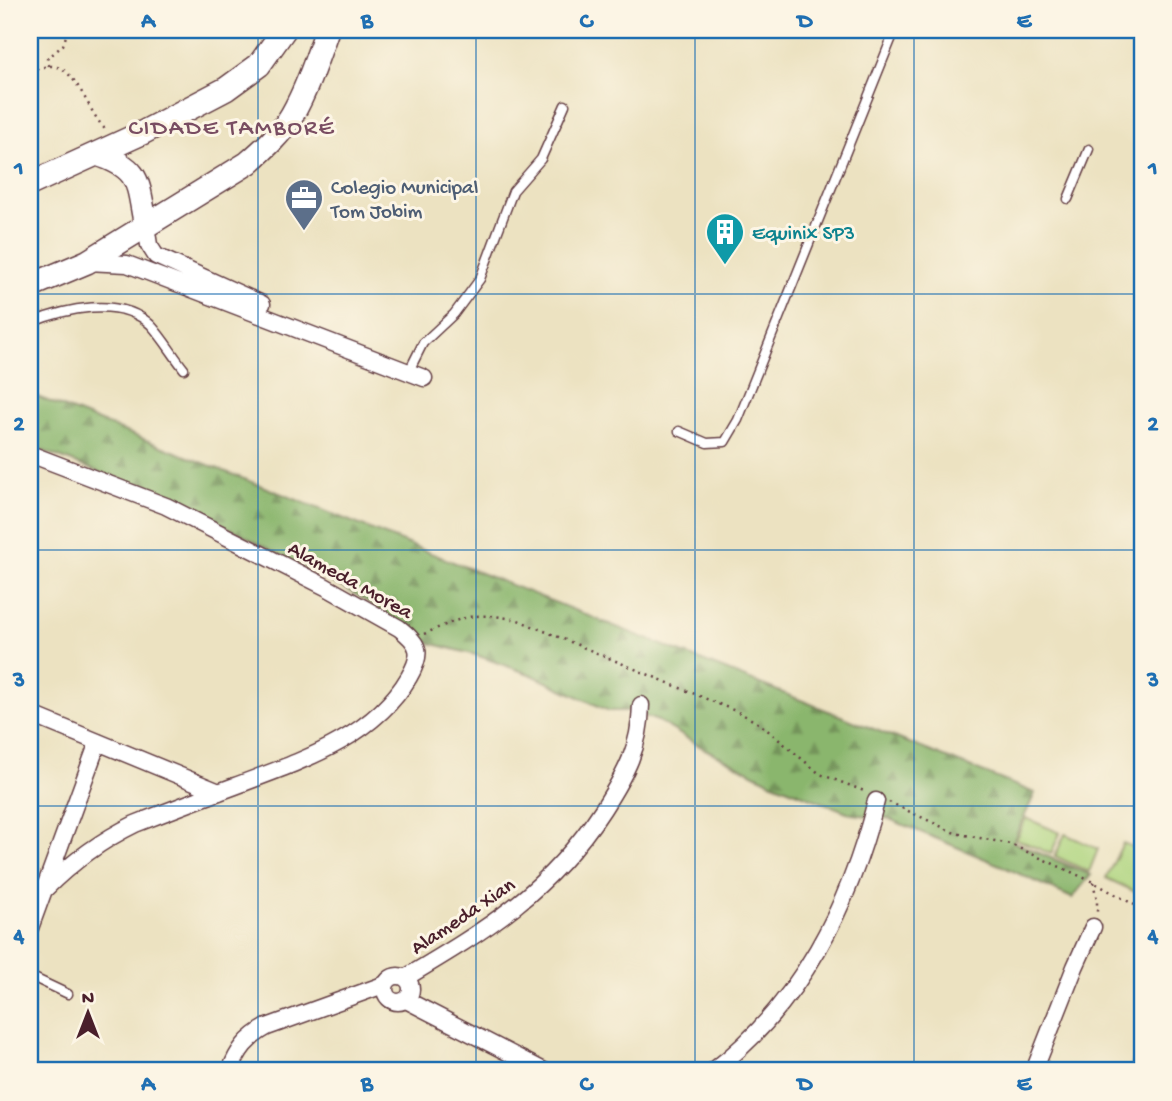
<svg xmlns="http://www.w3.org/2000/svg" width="1172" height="1101" font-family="'Gochi Hand',sans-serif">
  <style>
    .forest { fill: url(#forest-firs); stroke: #6a6a4c; stroke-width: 2 }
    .garden { fill: #aed47e; stroke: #7c7a54; stroke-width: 2 }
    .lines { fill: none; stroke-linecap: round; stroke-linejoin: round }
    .service-casing { stroke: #623c42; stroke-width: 11 }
    .minor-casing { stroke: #623c42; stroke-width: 19 }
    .secondary-casing { stroke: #623c42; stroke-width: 26 }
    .path { stroke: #623c42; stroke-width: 2.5; stroke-dasharray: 2 5; stroke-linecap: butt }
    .service { stroke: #fff; stroke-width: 8 }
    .minor { stroke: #fff; stroke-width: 16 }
    .secondary { stroke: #fff; stroke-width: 23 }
    .grid { fill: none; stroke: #1f6fb2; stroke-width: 2; stroke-opacity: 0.55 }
    .labels { text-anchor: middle; stroke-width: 6; stroke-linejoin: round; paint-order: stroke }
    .service-label { font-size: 21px; fill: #4e5e75; stroke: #fcf5e5; text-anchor: start }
    .culture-label { font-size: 21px; fill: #0d838f; stroke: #fcf5e5; text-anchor: start }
    .street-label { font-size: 21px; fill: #4a1f2b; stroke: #fcf5e5 }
    .quarter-label { font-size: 24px; letter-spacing: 2px; fill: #794d62; stroke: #fcf5e5 }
    .neatline { fill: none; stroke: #1f6fb2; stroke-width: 2.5 }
    .grid-label { font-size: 23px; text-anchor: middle; font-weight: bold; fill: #1f6fb2 }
  </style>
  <defs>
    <pattern id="forest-firs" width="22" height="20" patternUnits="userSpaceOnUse" patternTransform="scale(1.75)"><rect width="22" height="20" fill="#8ab66d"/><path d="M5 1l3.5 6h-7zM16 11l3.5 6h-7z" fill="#73935a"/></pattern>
  </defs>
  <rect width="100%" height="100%" fill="#fcf5e5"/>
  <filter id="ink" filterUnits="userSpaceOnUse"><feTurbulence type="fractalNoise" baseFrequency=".0143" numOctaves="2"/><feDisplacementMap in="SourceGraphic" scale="14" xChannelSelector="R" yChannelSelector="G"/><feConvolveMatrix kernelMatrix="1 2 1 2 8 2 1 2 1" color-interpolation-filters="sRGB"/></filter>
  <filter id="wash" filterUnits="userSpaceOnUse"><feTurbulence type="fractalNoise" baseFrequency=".00686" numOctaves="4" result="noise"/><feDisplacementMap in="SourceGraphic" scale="28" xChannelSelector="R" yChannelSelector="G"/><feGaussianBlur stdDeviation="1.57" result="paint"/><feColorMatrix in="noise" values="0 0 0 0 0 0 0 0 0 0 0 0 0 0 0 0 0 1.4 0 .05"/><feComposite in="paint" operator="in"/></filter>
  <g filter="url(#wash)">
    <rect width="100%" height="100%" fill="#ece2c1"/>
    <path class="forest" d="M30 394 1035 793 1013 842 1091 875 1072 898 1002 866 887 818 852 814 773 783 705 749 658 721 630 711H609L532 675 476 655 422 641 416 633 358 596 203 514 165 497 30 446Z
      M1142 1039V1071H1130Z"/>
    <path class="garden" d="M1026 818 1060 833 1051 854 1016 839Z
      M1065 834 1098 849 1089 872 1055 856Z
      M1123 843 1142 851V895L1106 878Z"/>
  </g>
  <g filter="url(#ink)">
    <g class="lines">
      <defs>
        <path id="service" d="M1068 199 1089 149
          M30 323C64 309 120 295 151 325 163 338 173 355 184 369
          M409 371 423 343 454 314 480 279 513 191 541 159 565 105
          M679 431 707 443 725 442 738 420 895 30
          M30 976 68 994"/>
        <path id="minor" d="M146 226 149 245 156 256 262 304
          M87 262 127 264 424 378
          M30 454 166 506 326 587 399 628C420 644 423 653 409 677 373 739 298 762 235 786 202 798 168 811 135 824 100 841 72 862 45 889
          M30 714 219 792
          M30 928 98 742
          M385 989a13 13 0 1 1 26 0a13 13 0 1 1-26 0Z
          M405 978C487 929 549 892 603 809 626 773 640 748 641 705
          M406 1000 544 1071
          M230 1071C238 1050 247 1038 267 1027L386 984
          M713 1071C800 1005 850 905 876 801
          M1034 1071 1075 967 1093 927"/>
        <path id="secondary" d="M97 154C143 169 137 184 146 226
          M30 184 142 133 226 89 259 65 284 30
          M30 286 87 262 248 163C264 149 281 134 292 115 307 89 317 58 327 30"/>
      </defs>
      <use href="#service" class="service-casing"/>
      <use href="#minor" class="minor-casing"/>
      <use href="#secondary" class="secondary-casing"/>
      <path class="path" d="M49 66 47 59 63 45 68 30
        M30 72C36 70 44 66 51 66 77 66 88 114 107 131
        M424 634C466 616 472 611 518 620L740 713 760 724 820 774 864 791
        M889 802 955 833 1010 844 1093 882 1142 909
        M1093 882 1097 899V912"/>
      <use href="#service" class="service"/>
      <use href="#minor" class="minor"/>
      <use href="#secondary" class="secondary"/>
    </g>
  </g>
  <path class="grid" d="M258 30V1071M476 30V1071M695 30V1071M914 30V1071M30 294H1142M30 550H1142M30 806H1142"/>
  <defs>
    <symbol id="office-pin" viewBox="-11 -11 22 30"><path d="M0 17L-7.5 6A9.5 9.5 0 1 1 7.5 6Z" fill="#5c6f8a" stroke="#fcf5e5"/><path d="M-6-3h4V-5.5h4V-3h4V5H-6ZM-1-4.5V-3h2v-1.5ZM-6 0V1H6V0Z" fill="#fff"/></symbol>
    <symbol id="building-pin" viewBox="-11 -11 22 30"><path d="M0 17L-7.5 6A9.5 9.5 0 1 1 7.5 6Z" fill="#0f9aa8" stroke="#fcf5e5"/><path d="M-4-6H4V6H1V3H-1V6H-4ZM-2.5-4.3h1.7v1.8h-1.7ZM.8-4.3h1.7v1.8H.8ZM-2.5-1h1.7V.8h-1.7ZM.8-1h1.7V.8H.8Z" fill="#fff"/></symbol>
  </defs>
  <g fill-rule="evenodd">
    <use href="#office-pin" x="282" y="176" width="44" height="60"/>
    <use href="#building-pin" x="703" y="210" width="44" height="60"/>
  </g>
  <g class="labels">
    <g class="service-label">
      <text x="331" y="193">Colegio Municipal<tspan x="331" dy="24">Tom Jobim</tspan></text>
    </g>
    <g class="culture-label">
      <text x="752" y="239">Equinix SP3</text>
    </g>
    <g class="street-label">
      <text transform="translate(351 579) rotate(29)" y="7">Alameda Morea</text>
      <text transform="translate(462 915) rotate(-34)" y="7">Alameda Xian</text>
    </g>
    <g class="quarter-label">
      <text x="232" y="134">CIDADE TAMBORÉ</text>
    </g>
  </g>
  <rect width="1172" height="1101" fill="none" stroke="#fcf5e5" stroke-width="77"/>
  <g transform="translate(88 1013)" stroke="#fcf5e5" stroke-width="5" paint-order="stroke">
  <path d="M0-5L12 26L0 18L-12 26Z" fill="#4a1f2b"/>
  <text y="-10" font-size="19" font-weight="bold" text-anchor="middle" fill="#4a1f2b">N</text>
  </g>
  <rect x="38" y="38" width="1096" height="1024" class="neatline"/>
  <g class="grid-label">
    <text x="148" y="27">A</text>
    <text x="367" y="27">B</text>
    <text x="586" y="27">C</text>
    <text x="805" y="27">D</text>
    <text x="1024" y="27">E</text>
    <text x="19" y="174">1</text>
    <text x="1153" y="174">1</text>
    <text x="19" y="430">2</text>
    <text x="1153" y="430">2</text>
    <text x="19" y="686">3</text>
    <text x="1153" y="686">3</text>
    <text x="19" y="942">4</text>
    <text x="1153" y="942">4</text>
    <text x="148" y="1090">A</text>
    <text x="367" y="1090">B</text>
    <text x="586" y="1090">C</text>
    <text x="805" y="1090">D</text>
    <text x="1024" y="1090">E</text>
  </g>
</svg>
